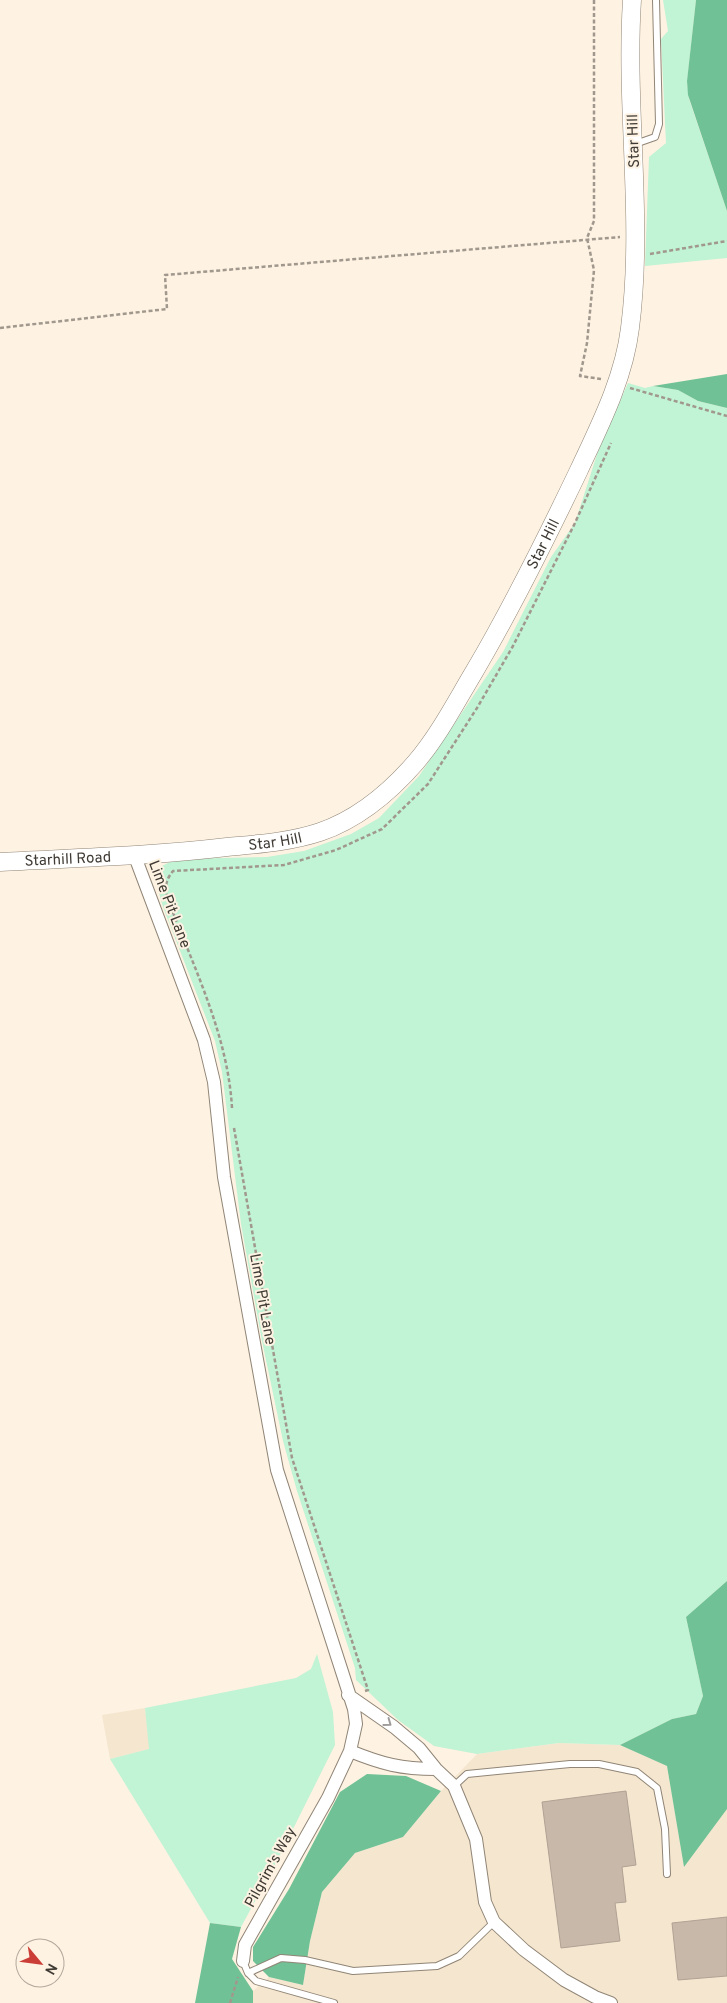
<svg xmlns="http://www.w3.org/2000/svg" width="727" height="2003" font-family="Overpass,sans-serif">
  <style>
    .built { fill: #f5e6cf }
    .green { fill: #c1f3d5 }
    .forest { fill: #70c296 }
    .building { fill: #c7b8aa; stroke: #b0a294 }
    .lines { fill: none; stroke-linecap: round; stroke-linejoin: round }
    .lane-casing { stroke: #908576; stroke-width: 8 }
    .street-casing { stroke: #908576; stroke-width: 14 }
    .secondary-casing { stroke: #908576; stroke-width: 19 }
    .path { stroke: #a1988d; stroke-width: 2.5; stroke-dasharray: 4 2.5; stroke-linecap: butt }
    .lane { stroke: #fff; stroke-width: 6 }
    .street { stroke: #fff; stroke-width: 12 }
    .secondary { stroke: #fff; stroke-width: 18 }
    .oneway { stroke: #9f9c9a }
    .labels { text-anchor: middle; stroke-width: 4; stroke-linejoin: round; paint-order: stroke }
    .street-label { font-size: 15px; fill: #3f3a34; stroke: #fef2e2 }
  </style>
  <rect width="100%" height="100%" fill="#fef2e2"/>
  <path class="built" d="M145 1708 150 1749 110 1759 102 1715Z
    M559 1743 620 1745 667 1766 684 1867 727 1809V2003H253V1991L269 1977 303 1985 310 1941 322 1892 355 1853 403 1837 441 1791 477 1754Z"/>
  <path class="green" d="M663 0H696L687 82 689 99 727 211V258L645 266 649 157 666 143 661 39 668 31Z
    M628 383 645 388 653 386 678 390 698 401 727 408V1581L686 1617 703 1696 696 1714 672 1719 620 1745 559 1743 477 1754 434 1746 398 1720 356 1680 355 1668 297 1491 283 1441 262 1341 241 1224 222 1072 215 1041 163 907 155 879 162 866 176 859 267 857 304 851 351 834 379 818 419 776 503 652 551 557 575 523 599 448Z
    M317 1654 333 1712 335 1745 277 1861 241 1927 210 1923 110 1759 149 1749 145 1708 296 1678 311 1669Z"/>
  <path class="forest" d="M696 0H727V211L688 95 687 81Z
    M727 374V408L698 401 678 390 653 386Z
    M727 1581V1809L684 1867 667 1766 620 1745 672 1719 696 1714 703 1696 686 1617Z
    M367 1774 406 1776 441 1791 403 1837 355 1853 322 1892 310 1941 303 1985 269 1977 253 1961V1947L289 1889 340 1792Z
    M210 1923 241 1927 232 1959 253 1991V2003H195Z"/>
  <path class="building" d="M626 1791 636 1865 622 1867 626 1902 615 1903 620 1941 561 1948 542 1802Z
    M727 1917V1976L678 1980 672 1923Z"/>
  <g class="lines">
    <defs>
      <path id="lane" d="M635 144 655 137 659 124 656 0
        M454 1786 467 1774 570 1764H599L637 1772 657 1788 665 1829 667 1874
        M243 1961 248 1973 256 1981 334 2003
        M248 1973 281 1958 305 1960 353 1971 437 1966 459 1956 494 1922"/>
      <path id="street" d="M134 854 204 1040 214 1082 224 1177 277 1470 354 1709 356 1724 350 1751 328 1798 245 1945 243 1961
        M348 1695 394 1727 419 1748 436 1769 454 1786 476 1839 485 1902 494 1922 524 1950 564 1980 595 1997 611 2003
        M350 1751C382 1764 401 1769 436 1769"/>
      <g id="secondary">
        <path id="s1" d="M0 862C75 858 152 856 227 847 258 844 290 842 320 832 358 819 390 792 416 762 439 735 456 702 474 672 513 606 546 539 579 470 600 425 624 378 630 328 644 219 625 109 632 0"/>
      </g>
    </defs>
    <use href="#lane" class="lane-casing"/>
    <use href="#street" class="street-casing"/>
    <use href="#secondary" class="secondary-casing"/>
    <path class="path" d="M594 0V221L587 238 594 270 587 343 580 376 601 379
      M650 254 727 241
      M0 328 167 309 165 275 620 237
      M630 388 727 416
      M232 1108C228 1036 194 968 169 902 165 889 164 882 173 871L284 865 336 850 382 829 428 784 477 708 513 646 575 523 611 443
      M234 1128 292 1458 368 1690 365 1691
      M230 2003 238 1977"/>
    <use href="#lane" class="lane"/>
    <use href="#street" class="street"/>
    <use href="#secondary" class="secondary"/>
  </g>
  <defs><path id="oneway-chevron" d="M-2-3.5L2.5 0L-2 3.5" fill="none" stroke-width="1.6" stroke-linecap="round" stroke-linejoin="round" transform="scale(1.25)"/></defs>
  <use class="oneway" href="#oneway-chevron" transform="translate(388 1723) rotate(36)"/>
  <g class="labels">
    <g class="street-label">
      <text transform="translate(633 141) rotate(-92)" y="5">Star Hill</text>
      <text dy="5" stroke="none"><textPath href="#s1" startOffset="695">Star Hill</textPath></text>
      <text dy="5" stroke="none"><textPath href="#s1" startOffset="276">Star Hill</textPath></text>
      <text dy="5" stroke="none"><textPath href="#s1" startOffset="68">Starhill Road</textPath></text>
      <text transform="translate(170 904) rotate(69)" y="5">Lime Pit Lane</text>
      <text transform="translate(263 1299) rotate(80)" y="5">Lime Pit Lane</text>
      <text transform="translate(270 1867) rotate(-61)" y="5">Pilgrim's Way</text>
    </g>
  </g>
  <g transform="translate(40 1963) rotate(119)"><circle r="24" fill="#fef2e2" stroke="#b2a89c"/>
  <path d="M0-4L9 19L0 12L-9 19Z" fill="#cb3d37"/>
  <text y="-8" font-size="14" font-weight="bold" text-anchor="middle" fill="#3f3a34">N</text>
  </g>
</svg>
